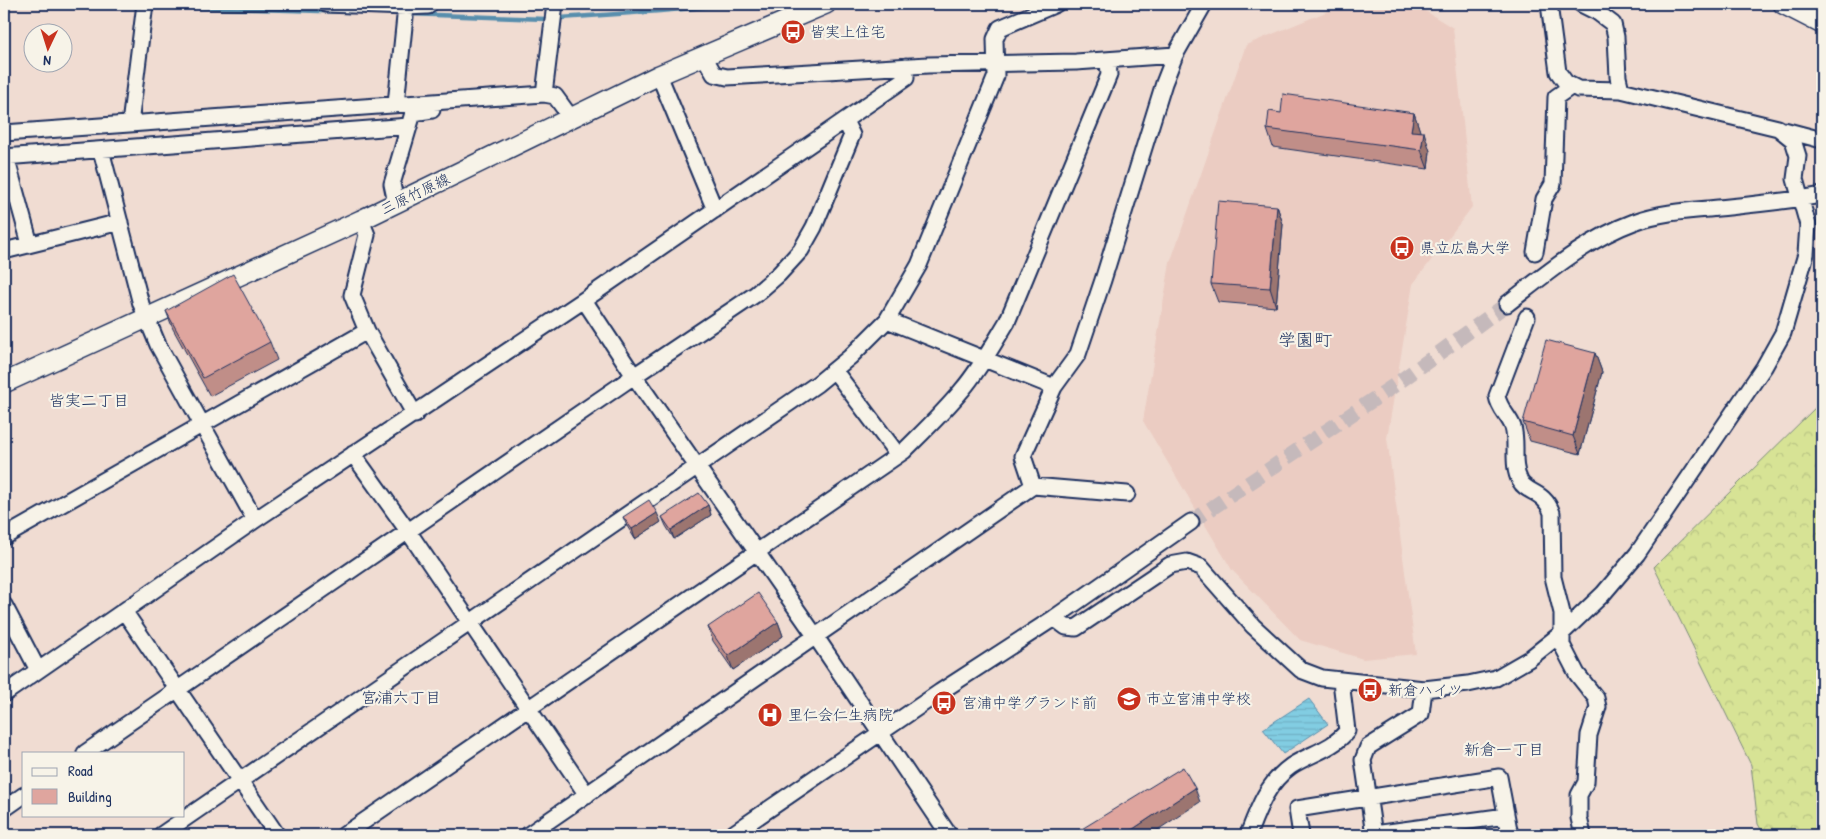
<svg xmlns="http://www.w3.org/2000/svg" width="1826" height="839" font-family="'Patrick Hand','Klee One',sans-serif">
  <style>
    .built { fill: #ebccc2 }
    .forest { fill: url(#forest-crowns); stroke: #79897a }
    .water { fill: url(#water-rules); stroke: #598ead }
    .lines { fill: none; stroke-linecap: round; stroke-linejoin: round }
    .stream { stroke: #598ead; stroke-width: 4.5 }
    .minor-tunnel { stroke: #c5b9bb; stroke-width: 15; stroke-dasharray: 15 8; stroke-linecap: butt }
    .minor-casing { stroke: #1b2f5e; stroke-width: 19 }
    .major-casing { stroke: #1b2f5e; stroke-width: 22 }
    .minor { stroke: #f7f3e8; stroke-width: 15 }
    .major { stroke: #f7f3e8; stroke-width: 19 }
    .wall { fill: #c08e88; stroke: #1b2f5e }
    .shaded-wall { fill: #9c746f; stroke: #1b2f5e }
    .building { fill: #dfa59e; stroke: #1b2f5e }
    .labels { text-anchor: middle; stroke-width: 4.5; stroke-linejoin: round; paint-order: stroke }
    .poi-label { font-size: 15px; fill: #1b2f5e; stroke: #f7f3e8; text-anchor: start }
    .street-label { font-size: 15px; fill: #1b2f5e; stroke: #f7f3e8 }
    .neighbourhood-label { font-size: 16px; fill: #1b2f5e; stroke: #f7f3e8 }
    .quarter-label { font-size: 18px; fill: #1b2f5e; stroke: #f7f3e8 }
  </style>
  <defs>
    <pattern id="forest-crowns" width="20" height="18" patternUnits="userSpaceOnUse" patternTransform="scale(1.25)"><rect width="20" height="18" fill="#d7e395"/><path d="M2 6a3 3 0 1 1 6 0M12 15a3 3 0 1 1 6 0" fill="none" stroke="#b8c383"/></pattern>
    <pattern id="water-rules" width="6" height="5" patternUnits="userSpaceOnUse" patternTransform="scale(1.25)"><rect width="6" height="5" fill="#82cde2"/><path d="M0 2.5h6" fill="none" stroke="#70b0c4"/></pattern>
  </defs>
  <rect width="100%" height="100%" fill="#f0dcd2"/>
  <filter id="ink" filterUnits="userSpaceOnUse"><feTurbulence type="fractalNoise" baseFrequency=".02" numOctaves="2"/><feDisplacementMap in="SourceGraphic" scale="10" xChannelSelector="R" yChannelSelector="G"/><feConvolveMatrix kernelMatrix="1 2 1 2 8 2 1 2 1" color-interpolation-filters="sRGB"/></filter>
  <g filter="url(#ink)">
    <path class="built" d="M1414 4 1453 28 1472 207 1413 284 1387 438 1416 654 1363 659 1300 640 1232 570 1143 421 1170 263 1246 45 1338 7Z"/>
    <path class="forest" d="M1822 401V835H1764L1758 824 1751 765 1654 567Z"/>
    <path class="water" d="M1309 699 1328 724 1283 754 1263 729Z"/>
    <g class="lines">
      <path class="stream" d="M100 4 351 12
        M409 14 546 19 660 11 738 4"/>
      <path class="minor-tunnel" d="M1191 522 1392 387 1507 304"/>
      <defs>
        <path id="minor" d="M326 4 406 7 428 6V4
          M1581 4 1597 12 1613 24 1616 37 1618 77 1621 90
          M704 56 714 74 727 77 928 65 1076 62 1175 55
          M659 75 715 210
          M544 94 555 4
          M396 104 406 7
          M130 124 145 4
          M1784 130 1822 140
          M4 133 544 94 555 96 571 118
          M101 150 141 304 158 345 255 520
          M4 157 409 126
          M6 157 30 244
          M396 203 392 184 413 113 432 110
          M361 220 367 235 352 295 367 331 415 415
          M4 251 120 222
          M1535 252 1544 199 1553 184 1556 97 1572 86
          M584 300 634 376 756 294 779 274 801 250 814 227 852 135 845 121
          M1507 304C1546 274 1587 239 1634 222 1658 213 1684 211 1709 209 1747 205 1785 202 1822 195
          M1527 317 1497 396C1499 409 1509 416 1513 427 1518 444 1511 464 1520 481 1527 494 1544 490 1552 513L1553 577 1562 613V645L1577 674 1596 698 1598 707 1589 735 1586 782 1579 795V818L1583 835
          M887 320 1054 387
          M834 370 898 455
          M353 454 408 531 587 795
          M1033 486 1023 456 1054 387 1078 354 1103 280 1164 83 1175 55 1204 4
          M4 537 367 331
          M4 605 38 670
          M124 611 277 835
          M1054 618 1066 627 1076 628 1170 565 1187 562 1201 567 1253 626 1301 670 1322 678 1424 689 1468 684 1496 678 1529 659 1563 632 1603 594 1637 554 1764 367 1783 333 1806 254 1808 225 1795 179 1798 156 1793 140 1778 128 1621 90 1578 89 1566 83 1558 72 1549 4
          M4 694 255 520 584 300 906 78V66
          M85 753 634 376 816 637 949 835
          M4 809 24 795
          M1374 834 1506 816
          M161 835 817 384 850 357 887 320 919 265 996 76 995 39 1000 28 1056 4
          M344 835 904 451C924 431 944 412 962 390 980 369 993 345 1007 322L1109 75 1108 60
          M528 835 1033 486 1127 494
          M731 835 940 692 1054 618 1191 522
          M1248 835C1258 809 1267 783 1291 766 1311 753 1332 750 1347 731L1341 681
          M1301 835 1297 809 1499 777 1510 835
          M1374 835 1363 760 1368 747 1421 714 1424 689"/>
        <path id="major" d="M1783 4 1822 24
          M4 383 361 220 659 75 826 4"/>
      </defs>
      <use href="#minor" class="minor-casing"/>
      <use href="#major" class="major-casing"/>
      <use href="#minor" class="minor"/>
      <use href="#major" class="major"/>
    </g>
    <path class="wall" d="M1281 113H1414L1420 132 1430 151 1428 169 1273 147 1267 129Z
      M1277 206 1283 224 1276 307 1218 302 1211 284Z
      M166 311 270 342 277 360 210 396 173 329Z
      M1595 353 1602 372 1580 454 1530 441 1523 422Z
      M708 505 711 515 674 539 666 526 662 517Z
      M623 517 661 522 635 539 627 526Z
      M778 622 783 636 733 670 713 641 708 627Z"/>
    <path class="shaded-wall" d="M1414 113 1420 131 1418 149 1411 131Z
      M1424 132 1430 151 1428 169 1421 150Z
      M1277 206 1283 224 1276 307 1270 288Z
      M1595 353 1602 372 1580 454 1573 436Z
      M708 505 711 515 674 539 671 530Z
      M657 513 661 522 635 539 632 529Z
      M778 622 783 636 733 670 728 656Z
      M1195 788 1200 802 1150 835H1124Z"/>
    <path class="building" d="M1283 94 1414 113 1411 131 1424 132 1421 150 1267 129 1269 111 1281 113Z
      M1218 201 1277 206 1270 288 1211 284Z
      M233 274 270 342 203 378 166 311Z
      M1546 340 1595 353 1573 436 1523 422Z
      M699 493 708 505 671 530 662 517Z
      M649 500 657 513 632 529 623 517Z
      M758 593 778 622 728 656 708 627Z
      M1183 767 1195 788 1124 835H1072Z"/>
  </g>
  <defs>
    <symbol id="bus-disc" viewBox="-11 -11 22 22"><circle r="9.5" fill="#c8321e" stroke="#f7f3e8"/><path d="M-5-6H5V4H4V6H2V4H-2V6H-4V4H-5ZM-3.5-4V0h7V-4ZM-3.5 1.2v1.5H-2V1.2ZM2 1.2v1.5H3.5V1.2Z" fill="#fff"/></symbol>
    <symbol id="school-disc" viewBox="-11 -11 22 22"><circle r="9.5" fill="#c8321e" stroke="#f7f3e8"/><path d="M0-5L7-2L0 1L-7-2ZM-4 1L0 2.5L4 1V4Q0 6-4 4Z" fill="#fff"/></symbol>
    <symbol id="hospital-disc" viewBox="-11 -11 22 22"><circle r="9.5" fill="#c8321e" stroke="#f7f3e8"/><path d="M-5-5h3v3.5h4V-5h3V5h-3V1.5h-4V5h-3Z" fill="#fff"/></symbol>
  </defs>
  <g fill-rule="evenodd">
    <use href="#bus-disc" x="779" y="18" width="28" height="28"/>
    <use href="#bus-disc" x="1388" y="234" width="28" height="28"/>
    <use href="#bus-disc" x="1356" y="676" width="28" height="28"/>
    <use href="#school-disc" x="1115" y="685" width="28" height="28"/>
    <use href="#bus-disc" x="930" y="689" width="28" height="28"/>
    <use href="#hospital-disc" x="756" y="701" width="28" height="28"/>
  </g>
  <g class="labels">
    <g class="poi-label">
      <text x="810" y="37">皆実上住宅</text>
      <text x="1420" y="253">県立広島大学</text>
      <text x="1388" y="695">新倉ハイツ</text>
      <text x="1146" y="704">市立宮浦中学校</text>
      <text x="962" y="708">宮浦中学グランド前</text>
      <text x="788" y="720">里仁会仁生病院</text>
    </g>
    <g class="street-label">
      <text transform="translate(415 194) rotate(-26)" y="5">三原竹原線</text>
    </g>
    <g class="neighbourhood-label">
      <text x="89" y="406">皆実二丁目</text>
      <text x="401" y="703">宮浦六丁目</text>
      <text x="1504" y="755">新倉一丁目</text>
    </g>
    <g class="quarter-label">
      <text x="1305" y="346">学園町</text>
    </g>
  </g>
  <rect width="1826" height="839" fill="none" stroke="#f7f3e8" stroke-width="20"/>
  <rect x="10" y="10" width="1806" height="819" fill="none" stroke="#1b2f5e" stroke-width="2" filter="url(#ink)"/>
  <rect x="22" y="752" width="162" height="65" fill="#f7f3e8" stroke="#9fa5b1"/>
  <rect x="32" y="768" width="25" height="8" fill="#f7f3e8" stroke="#9fa5b1"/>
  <text x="68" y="776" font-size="15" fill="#1b2f5e">Road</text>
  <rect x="32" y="789" width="25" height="15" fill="#dfa59e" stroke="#9fa5b1"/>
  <text x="68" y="802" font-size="15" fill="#1b2f5e">Building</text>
  <g transform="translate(48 48) rotate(184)"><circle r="24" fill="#f7f3e8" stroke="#9fa5b1"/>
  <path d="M0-4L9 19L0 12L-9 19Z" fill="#c8321e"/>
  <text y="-8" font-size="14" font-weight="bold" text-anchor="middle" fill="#1b2f5e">N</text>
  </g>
</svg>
